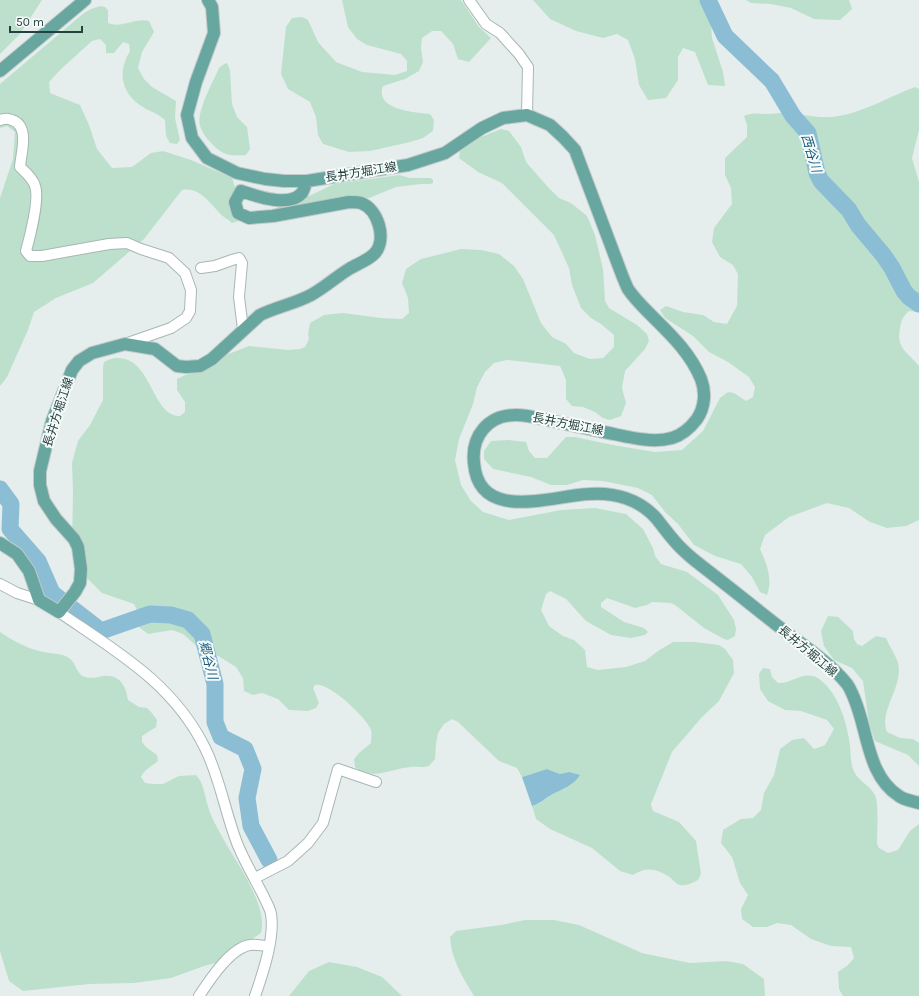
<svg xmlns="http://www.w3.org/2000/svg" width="919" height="996" font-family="Karla,'Noto Sans JP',sans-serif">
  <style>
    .green { fill: #bde0cd }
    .water { fill: #8bbdd5 }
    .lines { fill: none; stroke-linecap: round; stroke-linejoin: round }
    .river { stroke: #8bbdd5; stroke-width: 17 }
    .minor-casing { stroke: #a7b7b5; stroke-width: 12 }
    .major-casing { stroke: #c1cac9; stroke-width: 14 }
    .minor { stroke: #fff; stroke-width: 10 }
    .major { stroke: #68a6a0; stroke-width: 12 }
    .labels { text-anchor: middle; stroke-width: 4; stroke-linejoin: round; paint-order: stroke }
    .street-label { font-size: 12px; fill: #23413f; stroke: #f6faf9 }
    .water-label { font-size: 13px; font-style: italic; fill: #1a5d81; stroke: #f6faf9 }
  </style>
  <rect width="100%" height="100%" fill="#e5eeec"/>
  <path class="green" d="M0 0H42L20 34 0 54Z
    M342 0H461L479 27 491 38 469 62 458 59 453 44 441 31H432L422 38 421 48 423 62 419 71 405 79 383 86C374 110 415 112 430 114L434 120 433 131 423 138 410 142 370 151 349 152 323 144 318 135 316 117 310 102 288 89 281 74 286 27 292 18 302 17 308 20 318 42 336 62 362 72 395 75 407 71V61L401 54 367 45 357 39 348 27Z
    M533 0H709L712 38 723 72 725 86 708 85 695 52 683 48 678 57V80L666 98 648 100 639 85 635 59 628 40 617 34 603 38 576 31 550 19Z
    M746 0H849L852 9 840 20 814 19 791 8 771 4 751 3Z
    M100 6 105 7 108 10V23C118 27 126 23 136 21 140 20 145 20 149 21L154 32 142 52 138 68 144 79 152 87 176 101 175 118 180 140 177 144 170 143 166 136 165 120C157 113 154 113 146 109 122 96 116 74 130 51L129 44 123 42 114 53H106V45L100 39 92 41 60 70 49 82 50 93 80 105 89 125 97 149 112 168 132 167 151 153 163 151 191 160 232 178 236 190 239 221 232 223C230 221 227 219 224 217 212 207 201 186 182 190L144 239 93 283 56 298 34 312 28 330 7 377 0 386V198L13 159 15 132 7 126 0 128V84L84 13 91 9Z
    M227 63 230 70 232 104 237 117 247 127 250 149 246 155C230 156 224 156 212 144 207 139 203 134 200 126 196 112 213 82 219 68L224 64Z
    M915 87 919 89V130L912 158 919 182V312L909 311C903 316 901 321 900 328 896 349 907 351 919 366V520L906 526 887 528 870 522 849 508 827 503 789 517 765 535 760 549C767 564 773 580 767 595L760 592 752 577 741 564 715 556 694 545 678 524 665 512 652 495 638 488 603 481 583 480 567 485H551L531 477 493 469 484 459V451L491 441 508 440 526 442 529 451 535 458H547L566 437H575L613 445 655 452 682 450 703 431 720 398 728 392 734 393 746 401 753 397 755 387 749 377 728 362 709 352 693 336 665 318 660 310 666 306 683 312 703 315 714 322 727 324 737 306 738 274 733 265 720 257 712 242 714 228 732 204 731 188 725 175V158L747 137V125L744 116C754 112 759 114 768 114 774 114 780 112 786 113 802 114 816 118 832 117 861 114 888 97 915 87Z
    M501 129 509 131 521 147 526 162 547 186 559 198 571 203 587 216 595 235 603 269 605 301 609 308 637 325 647 334 649 341 645 349 625 371 622 388 626 403 621 416 610 420 603 418 595 412 583 407 572 406 566 399V380L560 366 507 360 494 363 485 372 477 387 473 404 459 439 455 460 461 485 471 501 483 512 509 520 561 510 595 508 626 514 643 529 653 548 655 556 661 564 687 572 718 595 734 620 736 629 735 636 728 640 724 639 704 628 675 605 671 603 652 602 647 605 635 608 607 598 601 603V607L624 622 644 628 648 632 645 635 631 638 611 635 586 621 566 599 550 591 546 594 541 610 549 626 563 636 574 640 585 650 587 667 598 670 626 667 645 661 658 651 673 642H695L719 645 725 649 733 660 734 673 719 701 702 717 672 752 651 804 653 811 679 822 696 841 701 874 698 880C692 883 687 886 680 885 675 884 672 878 668 876 655 868 646 867 633 875L620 871 592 848 550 829 536 819 532 806 540 803 549 795 566 788 569 772 560 774 547 769 522 777 517 768 499 761 458 722 452 719 444 724 438 733 436 744 435 759 429 766C422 768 416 766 410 767 391 769 372 781 355 767L354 759 359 753 371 743C371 739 372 734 371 730 366 717 329 682 315 685L313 688 319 703 316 708 308 711 289 710 278 699 262 693 253 695 244 691 243 678 236 667 215 654 199 648 183 634 172 630 148 634 139 627 137 610 134 604 102 593 87 578 72 547 73 492 72 463 78 441 90 425 103 400V367L104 362C108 360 113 358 116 358 152 356 151 416 180 416L185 412V402L177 390V379L185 375 202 371 226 355 249 346 288 350 300 349 305 347 309 339 308 334 310 323 324 315 343 313 381 318 402 319 409 313 408 298 402 283 406 269 421 259 461 249 481 250 499 254 514 266 523 279 541 323 552 337 566 344 574 353 590 359 603 358 614 347V335L601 324 591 318 581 308 572 285 569 268 554 235 502 183 478 172 459 158 460 151 481 137Z
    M399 175 410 178H431L433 180V183L430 184H421L396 187 369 198H349L320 201 281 209 277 208 279 204 305 198 334 184Z
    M828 616 838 617 853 631 854 639 857 644 862 646 876 636 886 638C889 645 897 658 898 663 904 687 878 711 887 732L900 738 913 739 919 743V766L908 755 875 741 869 723 863 681 852 668 834 660 824 646 821 631Z
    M0 632C13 641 28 649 44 652 51 654 59 653 65 656 77 660 75 674 85 677 92 679 97 677 103 676 120 674 126 686 128 700L139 707 147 708 151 712 157 720 156 727 142 736V742L146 747 157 755 158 761C152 766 144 770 141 777L145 783 153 784H163L179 776 196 775C205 785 204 795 208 806 210 814 214 822 218 829 231 856 269 903 261 933L219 962 204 966 171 978 134 983 89 984 23 991 9 981 0 951Z
    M763 668 770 669 772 677 778 683C790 684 800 673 813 676 818 677 824 683 827 686 841 702 847 725 850 745 851 755 850 766 856 775 861 782 871 787 875 795 879 803 877 833 877 844L879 848 888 853 898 850 910 831 919 824V996H843L839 989 838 972 848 965 854 958 851 947 831 946 811 939 791 925 777 923 767 927H753L742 919 741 909 748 895 740 883 732 857 721 843 723 830 741 819 753 818 761 810 764 793 774 775 780 749 792 740 804 738 814 749 825 745 834 729 827 720 801 711 785 710 768 701 760 689 759 674Z
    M525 920H554L579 925 642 953 690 963 726 961 743 964 764 979 765 996H474C463 978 451 959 450 937L456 931 501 925Z
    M329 962 357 967 382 977 402 996H289L309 971Z"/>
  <path class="water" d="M547 769 560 774 569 772 580 775C573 786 562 789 551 795 543 799 542 803 532 806L522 777Z"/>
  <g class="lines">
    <path class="river" d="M708 0 725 36 772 81 793 116 808 133 817 173 821 181 849 210 858 225 884 256 892 268 904 291 909 297 919 304
      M0 489 11 504 10 529 38 561 52 593 101 631 150 614 171 615 188 620 202 634 215 684V722L221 737 245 749 253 769 247 798 251 826 269 860"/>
    <defs>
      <path id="minor" d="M469 0 486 24 500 33 519 54 528 67 527 115
        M0 120C5 118 8 118 12 120 30 126 21 153 20 167 25 172 33 178 35 186 40 199 30 236 26 251L30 256H42L109 244 127 243 141 249 169 258 185 273 191 290 190 311 186 318 171 328 125 344
        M201 268 215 266 232 260 239 258 242 263 239 297 243 329
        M0 584 17 593 39 600
        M59 612C117 652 173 683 205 748 220 778 225 812 237 843 244 861 255 879 264 897 266 902 270 908 271 914 275 937 263 973 255 996
        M255 878 288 861 308 843 323 823 338 769 376 782
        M199 996C209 981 230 948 250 945 255 944 263 946 269 946"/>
      <path id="major" d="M208 0 212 7 214 33 196 82 187 115 192 138 207 158 237 173 265 179 284 181H307L408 165 445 153 482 128 503 118 527 115 550 125 563 137 575 150 622 275C624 280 626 285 628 289 634 298 642 306 649 313 669 333 690 352 701 379 706 392 705 407 697 419 691 427 682 435 672 438 651 444 625 436 604 432 585 428 566 424 547 420 538 418 526 415 516 415 488 415 471 436 474 463 479 523 551 496 589 494 614 492 639 499 656 518 665 529 673 541 683 550 693 560 705 568 716 577 738 594 760 612 782 629 804 646 829 662 847 684 850 688 852 693 854 698 868 730 867 776 899 796 904 800 913 801 919 803
        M0 71 85 0
        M0 543 17 554 29 571 39 600 59 612 75 592 80 583 81 569 78 547 74 539 56 519 44 501 40 485V471L52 421 72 370 79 361 92 353 125 344 155 349 177 366 186 367 200 366 212 359 260 315C276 307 294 304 311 295 324 288 336 277 349 269 357 264 369 260 375 253 387 239 378 209 361 203 358 202 353 202 349 202L273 216 249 218 238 213 235 202 241 191C256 196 289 208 302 193 304 190 305 185 307 181"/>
    </defs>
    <use href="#minor" class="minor-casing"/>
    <use href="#major" class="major-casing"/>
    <use href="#minor" class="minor"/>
    <use href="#major" class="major"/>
  </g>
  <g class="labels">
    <g class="street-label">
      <text transform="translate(361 172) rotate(-9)" y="4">長井方堀江線</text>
      <text transform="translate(58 412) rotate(-72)" y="4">長井方堀江線</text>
      <text transform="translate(568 424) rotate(11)" y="4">長井方堀江線</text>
      <text transform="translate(808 651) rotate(40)" y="4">長井方堀江線</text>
    </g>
    <g class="water-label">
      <text transform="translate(812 153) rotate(73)" y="5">西谷川</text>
      <text transform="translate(209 660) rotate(76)" y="5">郷谷川</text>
    </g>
  </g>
  <path d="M10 26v6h72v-6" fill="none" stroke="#23413f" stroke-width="2"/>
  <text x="16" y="26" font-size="12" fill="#23413f" stroke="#f6faf9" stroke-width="3" paint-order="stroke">50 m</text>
</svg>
